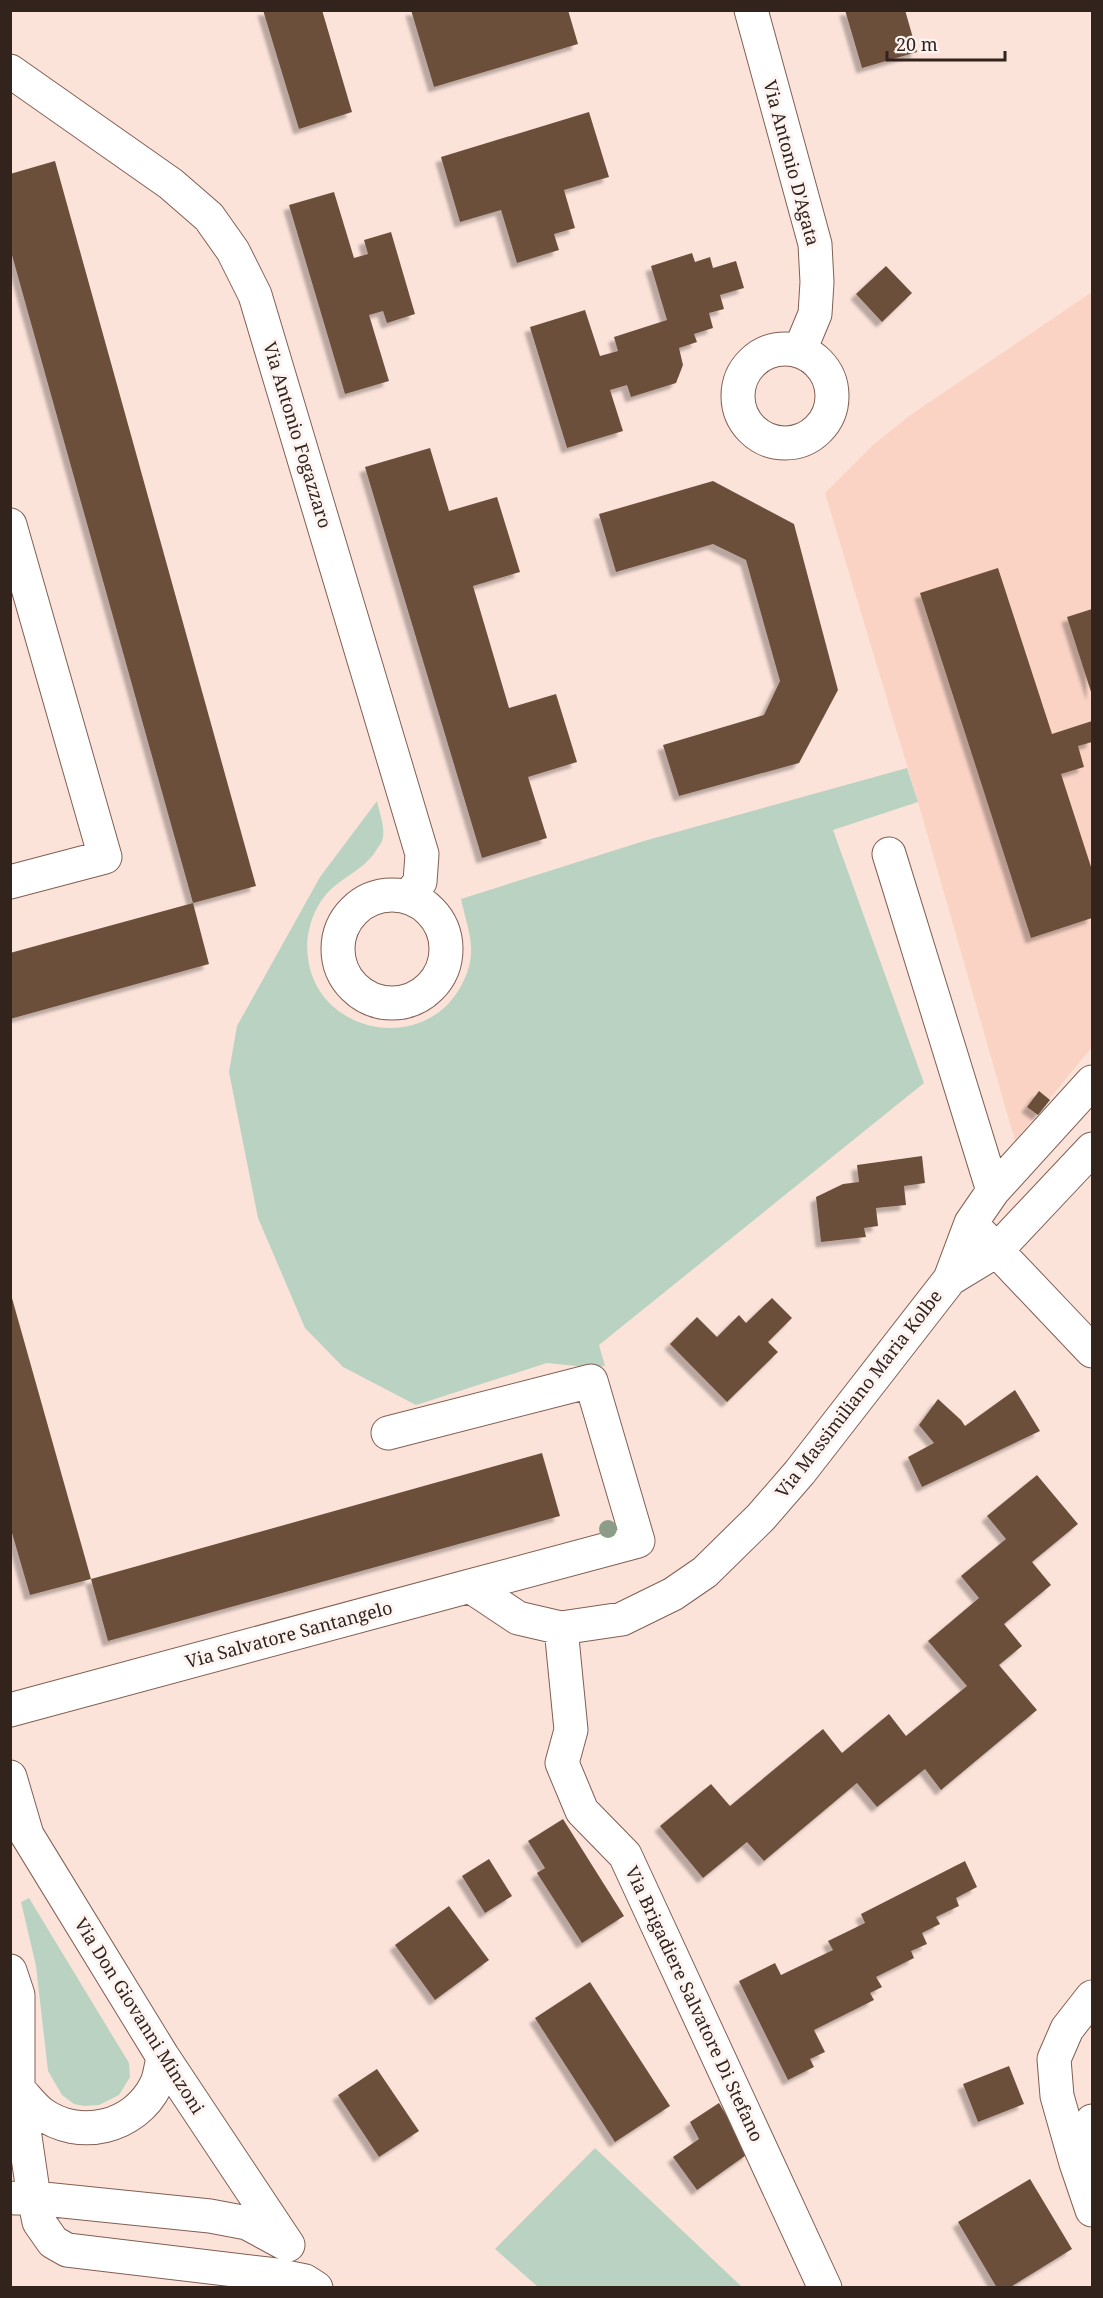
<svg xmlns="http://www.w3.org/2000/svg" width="1103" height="2298" font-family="'Noto Serif',serif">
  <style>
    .built { fill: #fad3c5 }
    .green { fill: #bad2c2 }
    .building { fill: #6c4f3b; filter: url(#shadow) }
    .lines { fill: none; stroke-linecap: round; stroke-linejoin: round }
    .minor-casing { stroke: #825f52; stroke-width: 35 }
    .minor { stroke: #fff; stroke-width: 33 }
    .tree { fill: #8b9c88 }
    .labels { text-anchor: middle; stroke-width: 6; stroke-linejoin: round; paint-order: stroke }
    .street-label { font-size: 18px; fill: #32231d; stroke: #fdf4f1 }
  </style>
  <defs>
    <filter id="shadow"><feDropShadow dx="-5.5" dy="5.5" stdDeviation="1.5" flood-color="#0004"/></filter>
  </defs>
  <rect width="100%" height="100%" fill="#fce3da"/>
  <path class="built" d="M1092 292V1047L1015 1141 918 802 825 493 873 445 909 416Z"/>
  <path class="green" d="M907 768 918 802 833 830 924 1083 599 1345 605 1366 586 1367 547 1363 416 1405 343 1367 305 1328 258 1218 229 1072 237 1026 320 877 377 801C379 811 385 827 383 837 383 841 379 846 377 849 367 866 351 873 336 885 315 901 304 932 308 958 317 1032 419 1054 458 991 465 980 471 966 471 952 472 937 464 914 461 899L644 841Z
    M29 1898 129 2063 130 2077 119 2095 99 2105 84 2106 74 2104 62 2095 48 2071 36 1966 21 1902Z
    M595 2148 742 2287H538L495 2249Z"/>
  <path class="building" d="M263 10H322L352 112 299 129Z
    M411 10H568L578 44 434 87Z
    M845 10H905L917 52 862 68Z
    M589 112 609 177 564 190 575 228 554 234 559 250 517 263 501 210 460 222 441 157Z
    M55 161 256 886 193 903 10 248V174Z
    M334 192 354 258 368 254 364 240 391 232 415 314 387 323 383 311 369 315 389 381 345 394 289 205Z
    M692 253 695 262 710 257 713 268 736 261 744 288 720 295 724 309 709 313 713 328 694 334 697 342 679 348 683 365 676 383 631 397 627 385 610 390 623 431 567 448 530 327 585 310 600 356 618 351 614 337 667 320 651 266Z
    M886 266 912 293 882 322 856 294Z
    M430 448 449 511 497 497 520 572 473 586 509 708 556 694 577 762 528 777 547 838 482 858 365 467Z
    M713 481 794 524 838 690 799 763 679 796 663 745 764 715 780 681 746 560 713 544 616 572 599 514Z
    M998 568 1052 734 1092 721V742L1078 746 1084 767 1061 774 1092 870V918L1031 938 920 593Z
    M1092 609V695L1067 617Z
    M193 903 209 964 10 1019V953Z
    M1039 1091 1050 1100 1038 1115 1027 1107Z
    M922 1156 925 1183 904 1186 906 1205 876 1208 878 1226 864 1228 866 1237 821 1242 816 1197 843 1184 859 1182 857 1165Z
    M10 1291 91 1579 542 1453 560 1516 108 1641 91 1579 30 1595 10 1526Z
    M772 1298 792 1318 768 1342 778 1352 727 1402 670 1344 697 1317 717 1337 739 1315 746 1323Z
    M1015 1390 1040 1431 922 1487 908 1457 934 1443 919 1425 938 1399 961 1420 965 1426Z
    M1037 1475 1078 1524 1032 1562 1051 1585 1004 1624 1022 1646 999 1665 1037 1710 941 1790 925 1769 877 1807 857 1783 764 1861 747 1842 703 1878 660 1826 711 1784 730 1806 823 1729 842 1753 889 1714 906 1736 967 1686 928 1641 979 1598 961 1576 1006 1539 987 1516Z
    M563 1819 624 1916 582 1943 537 1873 545 1868 528 1841Z
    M489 1859 512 1896 485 1913 462 1876Z
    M965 1861 977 1887 956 1898 959 1906 936 1917 940 1924 922 1933 927 1944 911 1951 914 1958 876 1977 882 1987 870 1993 874 2000 814 2030 825 2052 810 2059 814 2067 788 2080 739 1981 775 1963 781 1975 833 1950 828 1941 865 1923 861 1914Z
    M449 1906 489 1960 435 2000 395 1945Z
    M590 1982 670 2106 615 2142 535 2018Z
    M1009 2066 1024 2104 978 2122 963 2084Z
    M377 2069 419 2131 379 2157 338 2095Z
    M719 2103 749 2153 697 2190 673 2157 699 2139 690 2122Z
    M1030 2179 1072 2249 1009 2288H997L958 2222Z"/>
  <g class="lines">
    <defs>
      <path id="minor" d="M751 10 815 244 817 282 815 314 800 350
        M10 71 171 184 209 217 233 251 255 295 422 854 420 882 408 897
        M738 396a47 47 0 1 1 94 0a47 47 0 1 1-94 0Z
        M10 525 105 857 10 882
        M889 854 993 1191
        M338 949a54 54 0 1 1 108 0a54 54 0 1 1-108 0Z
        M982 1235 1092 1351
        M950 1279 996 1251 1092 1149
        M388 1433 591 1381 638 1541 470 1586
        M561 1628 571 1730 562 1763 582 1811 625 1855 825 2288
        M10 1710 470 1586 518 1618 561 1628 622 1619 673 1594 705 1572 761 1517 800 1472 950 1279 971 1223 993 1191 1092 1082
        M10 1777 27 1835 163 2057 288 2245
        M10 1971 18 1995V2089L34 2198 39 2222 53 2242 67 2250 276 2275 305 2281 316 2288
        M1092 1997 1067 2029 1054 2059 1057 2096 1076 2163 1092 2210
        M18 2089C25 2096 32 2106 41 2113 79 2141 135 2128 156 2085 160 2077 161 2066 163 2057
        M1076 2163 1092 2121
        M15 2198H34L210 2216 247 2223 284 2243"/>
    </defs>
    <use href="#minor" class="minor-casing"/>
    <use href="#minor" class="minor"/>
  </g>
  <circle class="tree" cx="608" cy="1529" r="9"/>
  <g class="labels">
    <g class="street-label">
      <text transform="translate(791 163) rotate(75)" y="6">Via Antonio D'Agata</text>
      <text transform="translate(297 435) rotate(73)" y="6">Via Antonio Fogazzaro</text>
      <text transform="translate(859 1394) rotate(-52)" y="6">Via Massimiliano Maria Kolbe</text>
      <text transform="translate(289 1635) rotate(-15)" y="6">Via Salvatore Santangelo</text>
      <text transform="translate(694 2004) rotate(65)" y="6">Via Brigadiere Salvatore Di Stefano</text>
      <text transform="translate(139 2016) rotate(58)" y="6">Via Don Giovanni Minzoni</text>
    </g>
  </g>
  <rect width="1103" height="2298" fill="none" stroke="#32231d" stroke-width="24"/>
  <path d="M887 51v9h118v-9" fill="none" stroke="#32231d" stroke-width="3"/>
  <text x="896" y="51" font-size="18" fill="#32231d" stroke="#fdf4f1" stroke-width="4.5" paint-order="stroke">20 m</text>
</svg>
